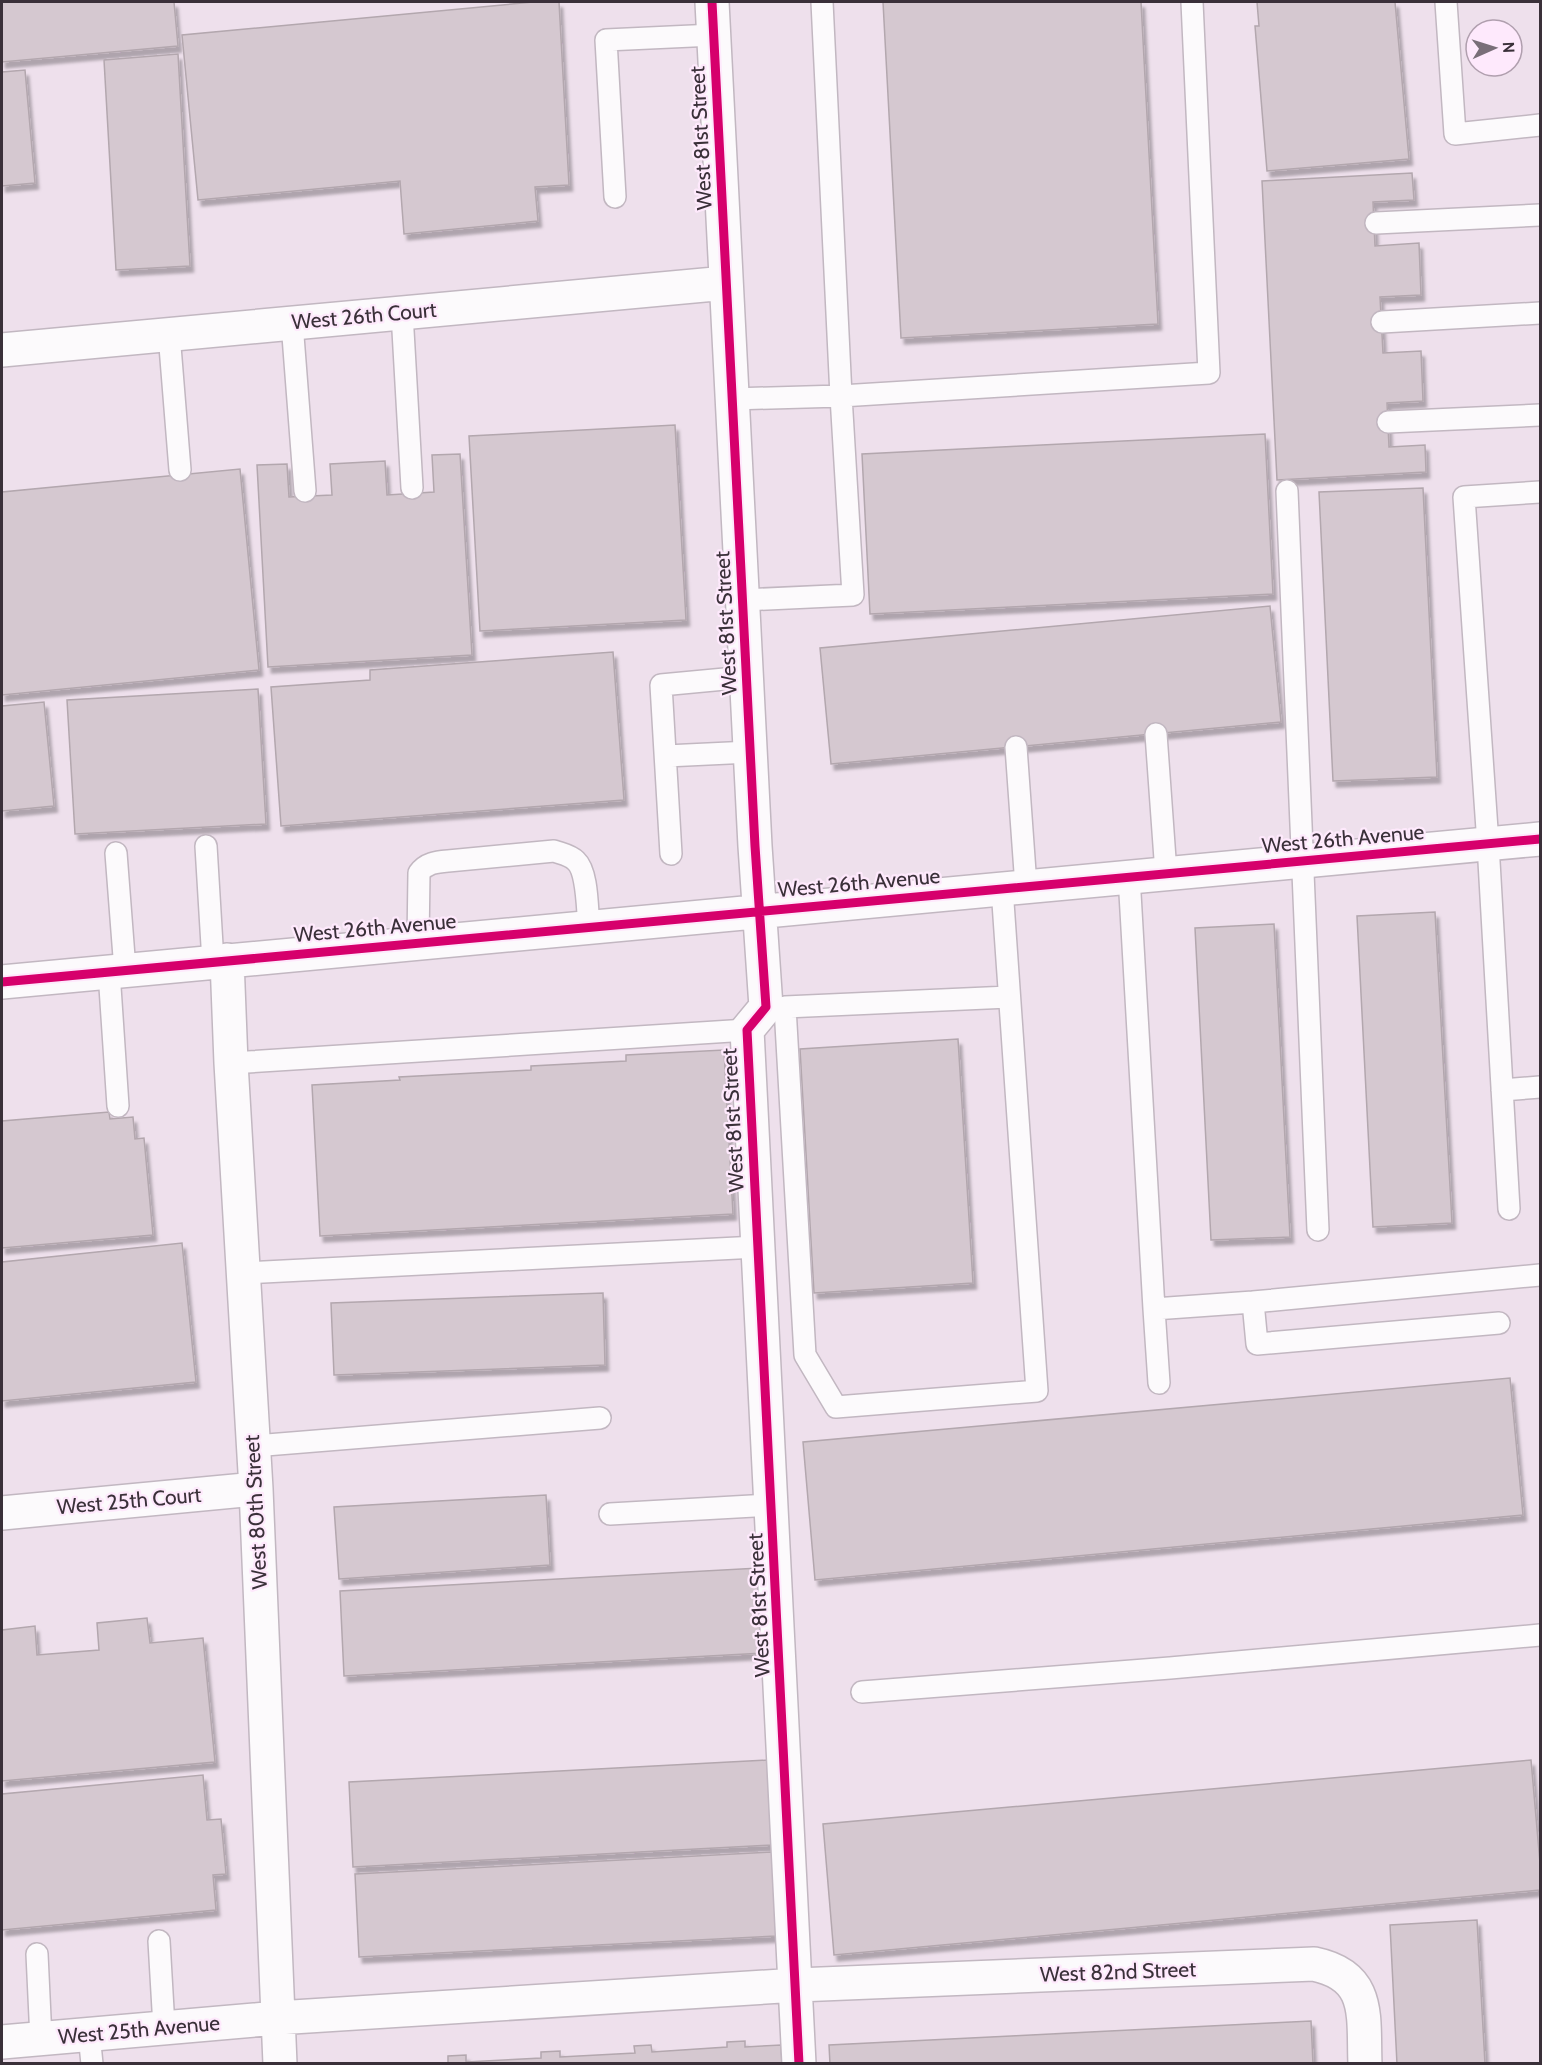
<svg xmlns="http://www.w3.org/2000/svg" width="1542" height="2065" font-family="Cabin,sans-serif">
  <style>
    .building { fill: #d5c8d0; stroke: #b3a7ae; stroke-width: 1.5; filter: url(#shadow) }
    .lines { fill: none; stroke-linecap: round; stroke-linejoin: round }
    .service-casing { stroke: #c2b7c1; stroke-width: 24 }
    .minor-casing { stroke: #c2b7c1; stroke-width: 36 }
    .service { stroke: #fcfafc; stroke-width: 21 }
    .minor { stroke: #fcfafc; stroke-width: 33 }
    .cycleway-casing { stroke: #fee9fc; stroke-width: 13 }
    .cycleway { stroke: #d6006c; stroke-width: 9 }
    .labels { text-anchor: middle; stroke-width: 4.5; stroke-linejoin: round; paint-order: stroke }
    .street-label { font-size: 21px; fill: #3a3039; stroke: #fee9fc }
  </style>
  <defs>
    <filter id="shadow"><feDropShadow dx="3.5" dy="6" stdDeviation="1.5" flood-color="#0004"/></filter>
  </defs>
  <rect width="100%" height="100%" fill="#eee0ec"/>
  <path class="building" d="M2 2H174L178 46 2 62Z
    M533 2H559L569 185 535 187 538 221 404 234 400 181 198 200 182 35Z
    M883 2H1141L1158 324 901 338Z
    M1257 2H1395L1409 159 1267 171 1255 26H1259Z
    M178 54 190 266 116 270 104 60Z
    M25 70 35 183 2 186V72Z
    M1412 173 1414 200 1373 202 1375 246 1419 243 1421 295 1380 297 1383 353 1421 351 1423 401 1387 403 1389 447 1425 445 1426 472 1277 480 1262 181Z
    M675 425 686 620 480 631 469 436Z
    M1265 434 1273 594 870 614 862 454Z
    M460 454 472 655 268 667 257 465 287 464 289 497 332 495 330 464 385 461 387 495 434 492 432 455Z
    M240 469 259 670 2 695V492Z
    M1423 488 1437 777 1333 781 1319 492Z
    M1270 606 1281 722 831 764 820 648Z
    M613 652 624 800 281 826 271 687 370 680V670Z
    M258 689 266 824 75 834 67 700Z
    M44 702 54 806 2 811V706Z
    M1435 912 1452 1223 1373 1227 1357 916Z
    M1274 924 1290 1237 1211 1240 1195 928Z
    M958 1039 973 1283 814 1293 800 1049Z
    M724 1050 733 1214 320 1236 312 1085 400 1080 399 1077 531 1070V1066L626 1061V1055Z
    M109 1112 110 1119 133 1117 135 1139 144 1138 153 1235 2 1248V1121Z
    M182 1243 196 1382 2 1401V1262Z
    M603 1293 605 1365 334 1375 331 1303Z
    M1510 1378 1523 1515 815 1580 803 1442Z
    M546 1495 550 1565 339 1579 334 1507Z
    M759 1568 764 1653 344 1676 340 1591Z
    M147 1618 150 1643 203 1638 215 1762 2 1781V1630L35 1626 37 1655 99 1650 97 1623Z
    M769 1760 773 1845 353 1867 349 1782Z
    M1531 1760 1540 1863V1890L834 1955 823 1824Z
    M203 1775 207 1820 221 1819 226 1874 213 1875 216 1910 2 1930V1794Z
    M772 1852 776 1936 359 1957 355 1874Z
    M1477 1920 1485 2064H1397L1390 1925Z
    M1311 2021 1313 2064H830L829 2045Z
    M745 2041V2047L781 2045 782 2064H441L448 2063V2056L466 2055V2062L541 2058V2052L560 2051V2057L635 2053 634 2046 651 2045 652 2052 727 2047V2042Z"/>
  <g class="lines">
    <defs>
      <path id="service" d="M1446 2 1455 134 1540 125
        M615 197 606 40 714 35
        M1376 223 1540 215
        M402 313 412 488
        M1382 322 1540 313
        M292 323 305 491
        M169 334 180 470
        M732 399 841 396 1209 373 1192 2
        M1388 422 1540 415
        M1287 491 1318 1230
        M743 600 853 595 841 396 822 2
        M1156 734 1166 873
        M1016 747 1026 886
        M666 756 750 752
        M206 846 213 962
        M116 853 125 970
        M671 854 661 685 746 677
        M1129 876 1154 1309 1253 1302 1540 1275
        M1002 888 1037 1391 836 1407 805 1355 785 1007 1009 997
        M418 942 419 873C426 863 436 862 448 861L554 851C562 854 570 855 576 861 588 872 587 910 589 926
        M109 972 118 1106
        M231 1063 747 1030
        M1502 1090 1540 1087
        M1509 1209 1488 844 1464 497 1540 492
        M244 1273 757 1247
        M1253 1302 1257 1344 1499 1323
        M1154 1309 1159 1383
        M253 1446 600 1418
        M610 1514 771 1505
        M862 1692 1170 1668 1540 1635
        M159 1941 164 2027
        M37 1954 41 2039
        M89 2034 92 2064"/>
      <path id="minor" d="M712 2 755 846 766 1007 747 1030 799 2064
        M2 350 726 283
        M227 960 231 1063 256 1489 280 2064
        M2 982 1540 839
        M2 1513 256 1489
        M2 2042 277 2018 797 1985 1314 1964C1372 1976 1363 2017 1365 2064"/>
    </defs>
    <use href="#service" class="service-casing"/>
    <use href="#minor" class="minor-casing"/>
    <use href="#service" class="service"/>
    <use href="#minor" class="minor"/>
    <defs>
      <path id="cycleway" d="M712 2 755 846 766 1007 747 1030 799 2064
        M2 982 1540 839"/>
    </defs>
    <use href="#cycleway" class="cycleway-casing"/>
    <use href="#cycleway" class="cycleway"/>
  </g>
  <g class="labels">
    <g class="street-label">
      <text transform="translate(701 138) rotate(-93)" y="7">West 81st Street</text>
      <text transform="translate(364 316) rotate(-5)" y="7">West 26th Court</text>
      <text transform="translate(726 623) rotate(-93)" y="7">West 81st Street</text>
      <text transform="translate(1343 839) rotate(-5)" y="7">West 26th Avenue</text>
      <text transform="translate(859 883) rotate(-5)" y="7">West 26th Avenue</text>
      <text transform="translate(375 928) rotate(-5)" y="7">West 26th Avenue</text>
      <text transform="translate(733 1120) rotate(-93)" y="7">West 81st Street</text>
      <text transform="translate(129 1501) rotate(-5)" y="7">West 25th Court</text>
      <text transform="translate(256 1512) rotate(-93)" y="7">West 80th Street</text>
      <text transform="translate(759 1605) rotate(-93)" y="7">West 81st Street</text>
      <text transform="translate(1118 1972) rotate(-2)" y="7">West 82nd Street</text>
      <text transform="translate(139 2030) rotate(-5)" y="7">West 25th Avenue</text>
    </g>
  </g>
  <rect width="1542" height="2065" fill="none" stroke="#3a3039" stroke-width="6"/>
  <g transform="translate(1494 48) rotate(87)"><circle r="28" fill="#fee9fc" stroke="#b09fae" stroke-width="1.5"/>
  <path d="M0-4.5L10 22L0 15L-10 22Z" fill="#796e78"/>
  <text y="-9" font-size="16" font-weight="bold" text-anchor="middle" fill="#3a3039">N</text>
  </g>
</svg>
